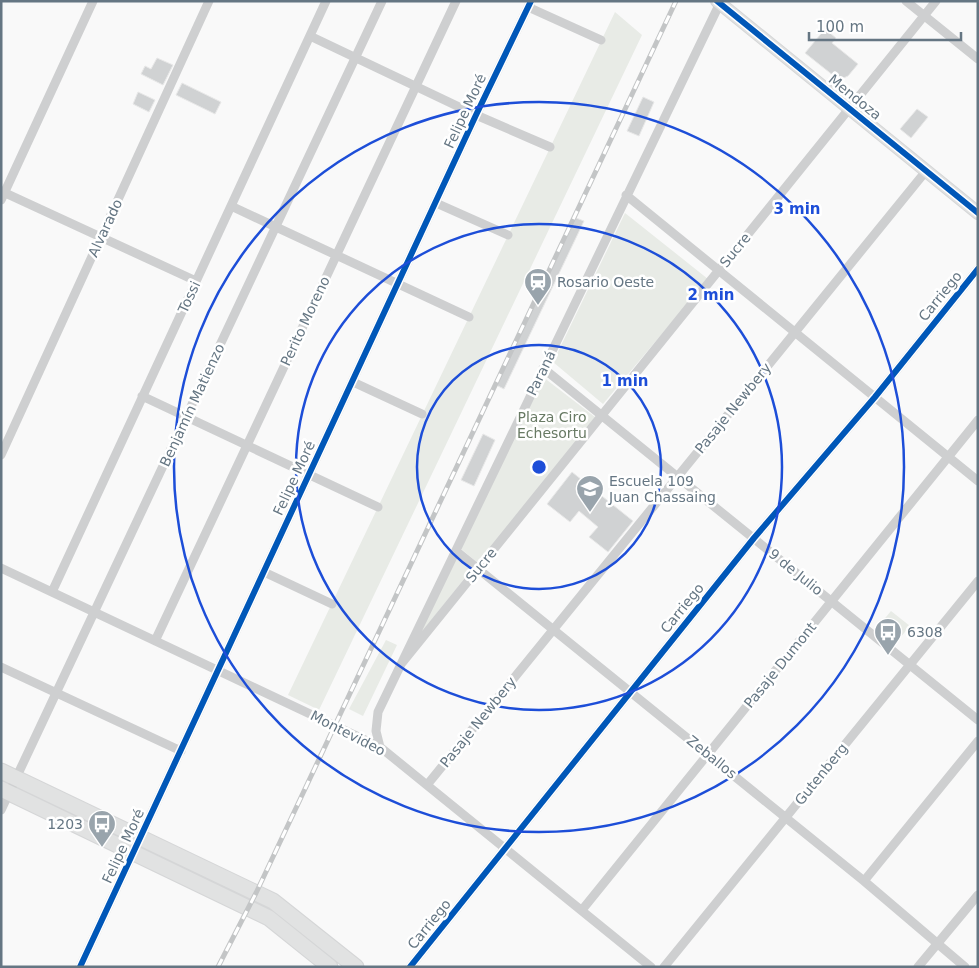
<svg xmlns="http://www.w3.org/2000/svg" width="979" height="968" font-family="'DejaVu Sans',sans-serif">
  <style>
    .green { fill: #e8ebe6 }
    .building { fill: #d0d2d3; stroke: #e8e8e8 }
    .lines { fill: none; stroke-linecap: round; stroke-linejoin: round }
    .secondary-casing { stroke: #d5d6d7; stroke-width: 14 }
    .primary-casing { stroke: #d5d6d7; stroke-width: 17 }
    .minor { stroke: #cecfd0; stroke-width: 9 }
    .secondary { stroke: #e1e2e2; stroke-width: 12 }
    .primary { stroke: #e1e2e2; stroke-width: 15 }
    .rail-casing { stroke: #c3c5c6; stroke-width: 5 }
    .rail { stroke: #fff; stroke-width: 3; stroke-dasharray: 9; stroke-linecap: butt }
    .cycleway-casing { stroke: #fff; stroke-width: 9 }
    .cycleway { stroke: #0057b8; stroke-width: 6 }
    .ring { fill: none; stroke: #1d4ed8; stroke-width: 2.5 }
    .labels { text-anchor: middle; stroke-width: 5; stroke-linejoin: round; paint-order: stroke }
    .street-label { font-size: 14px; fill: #657683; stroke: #fff }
    .poi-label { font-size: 14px; fill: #657683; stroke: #fff; text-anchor: start }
    .park-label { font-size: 14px; fill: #687a64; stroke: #fff }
    .centre { fill: #1d4ed8; stroke: #fff; stroke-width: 2.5 }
    .ring-label { font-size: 15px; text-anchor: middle; font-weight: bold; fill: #1d4ed8; stroke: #fff; stroke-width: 5; stroke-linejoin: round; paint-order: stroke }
  </style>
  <rect width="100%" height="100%" fill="#f9f9f9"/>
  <path class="green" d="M615 12 642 35 319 710 288 695Z
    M625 213 708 279 603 404 553 362Z
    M543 377 595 417 479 564 460 548Z
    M456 557 472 569 417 638Z
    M891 611 910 626 899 639 881 623Z
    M386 640 397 645 363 716 349 709Z"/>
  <path class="building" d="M825 29 836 38 832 43 858 64 848 76 839 80 805 53Z
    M157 58 173 65 163 85 141 74 145 66 151 69Z
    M182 83 221 102 215 114 176 95Z
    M138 92 155 100 149 112 133 104Z
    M643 97 654 102 639 136 627 131Z
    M917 109 928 117 911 138 900 129Z
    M576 218 584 221 504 389 496 385Z
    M483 434 495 440 474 486 461 480Z
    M572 472 633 521 608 552 589 537 598 527 579 511 570 522 547 504Z"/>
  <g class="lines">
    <defs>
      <path id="secondary" d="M717 1 978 213"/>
      <path id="primary" d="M1 771 273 901 356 967
        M1 789 269 918 330 967"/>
    </defs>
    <use href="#secondary" class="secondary-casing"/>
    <use href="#primary" class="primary-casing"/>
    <path class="minor" d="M906 1 978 59
      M528 7 601 40
      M310 36 476 115 550 147
      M1 191 196 281
      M626 195 978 481
      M1 200 93 1
      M436 203 508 235
      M231 206 469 317
      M543 368 978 720
      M353 382 422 414
      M142 396 378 507
      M1 455 209 1
      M456 551 864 881 965 967
      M1 568 380 747 651 967
      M264 572 332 604
      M52 592 326 1
      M155 641 456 1
      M402 663 936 1
      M1 667 181 751
      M380 747 376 731 378 712 720 3
      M427 785 926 171
      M1 810 382 1
      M864 881 978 741
      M582 910 978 420
      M80 967 476 115 531 1
      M410 967 754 538 875 397 978 269
      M664 967 978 581
      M918 967 978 895"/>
    <use href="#secondary" class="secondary"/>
    <use href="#primary" class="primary"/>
    <defs>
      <path id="rail" d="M218 967 256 893 676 1"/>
    </defs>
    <use href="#rail" class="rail-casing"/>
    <use href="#rail" class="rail"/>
    <defs>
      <path id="cycleway" d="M717 1 978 213
        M80 967 476 115 531 1
        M410 967 754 538 875 397 978 269"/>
    </defs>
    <use href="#cycleway" class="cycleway-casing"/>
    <use href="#cycleway" class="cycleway"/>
  </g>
  <g class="ring">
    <circle cx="539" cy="467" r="122"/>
    <circle cx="539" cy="467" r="243"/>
    <circle cx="539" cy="467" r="365"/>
  </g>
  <defs>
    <symbol id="station-pin" viewBox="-11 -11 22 30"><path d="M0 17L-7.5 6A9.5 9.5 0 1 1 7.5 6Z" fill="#99a4ac" stroke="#fff"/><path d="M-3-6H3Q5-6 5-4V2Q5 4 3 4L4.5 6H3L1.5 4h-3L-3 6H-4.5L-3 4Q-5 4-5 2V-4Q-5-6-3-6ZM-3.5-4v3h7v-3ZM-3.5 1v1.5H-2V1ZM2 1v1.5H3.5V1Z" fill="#fff"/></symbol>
    <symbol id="school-pin" viewBox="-11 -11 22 30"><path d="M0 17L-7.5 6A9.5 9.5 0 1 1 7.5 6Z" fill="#99a4ac" stroke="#fff"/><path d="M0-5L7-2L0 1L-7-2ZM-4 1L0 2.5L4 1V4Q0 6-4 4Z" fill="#fff"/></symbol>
    <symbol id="bus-pin" viewBox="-11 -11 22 30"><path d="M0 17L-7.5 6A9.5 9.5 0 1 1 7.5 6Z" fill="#99a4ac" stroke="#fff"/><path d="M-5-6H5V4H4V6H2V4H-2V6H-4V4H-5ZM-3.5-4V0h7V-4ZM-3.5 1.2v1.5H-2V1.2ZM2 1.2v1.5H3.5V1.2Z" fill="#fff"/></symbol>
  </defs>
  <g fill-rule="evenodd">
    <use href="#station-pin" x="522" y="266" width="32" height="43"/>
    <use href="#school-pin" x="574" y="473" width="32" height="43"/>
    <use href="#bus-pin" x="872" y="616" width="32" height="43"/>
    <use href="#bus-pin" x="86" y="808" width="32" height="43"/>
  </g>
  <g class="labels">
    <g class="street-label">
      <text transform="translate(855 97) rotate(39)" y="5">Mendoza</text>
      <text transform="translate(465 111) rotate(-65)" y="5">Felipe Moré</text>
      <text transform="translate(105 228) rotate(-65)" y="5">Alvarado</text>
      <text transform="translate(735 250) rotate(-51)" y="5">Sucre</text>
      <text transform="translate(940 296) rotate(-51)" y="5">Carriego</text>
      <text transform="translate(189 297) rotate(-65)" y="5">Tossi</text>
      <text transform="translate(305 321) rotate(-65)" y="5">Perito Moreno</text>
      <text transform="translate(541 373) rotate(-64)" y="5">Paraná</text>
      <text transform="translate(192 405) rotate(-65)" y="5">Benjamín Matienzo</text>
      <text transform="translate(733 408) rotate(-51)" y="5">Pasaje Newbery</text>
      <text transform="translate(294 478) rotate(-65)" y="5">Felipe Moré</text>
      <text transform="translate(481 565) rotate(-51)" y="5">Sucre</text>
      <text transform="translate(796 572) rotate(39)" y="5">9 de Julio</text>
      <text transform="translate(682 608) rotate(-51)" y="5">Carriego</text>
      <text transform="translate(780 665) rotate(-51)" y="5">Pasaje Dumont</text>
      <text transform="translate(478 722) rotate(-51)" y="5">Pasaje Newbery</text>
      <text transform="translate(348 733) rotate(27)" y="5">Montevideo</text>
      <text transform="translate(712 757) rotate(39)" y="5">Zeballos</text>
      <text transform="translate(821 774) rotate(-51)" y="5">Gutenberg</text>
      <text transform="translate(123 846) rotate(-65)" y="5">Felipe Moré</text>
      <text transform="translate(429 924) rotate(-51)" y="5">Carriego</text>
    </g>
    <g class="poi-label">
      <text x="557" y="287">Rosario Oeste</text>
      <text x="609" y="486">Escuela 109<tspan x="609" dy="16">Juan Chassaing</tspan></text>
      <text x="907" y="637">6308</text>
      <text x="83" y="829" text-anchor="end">1203</text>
    </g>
    <g class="park-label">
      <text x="552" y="422">Plaza Ciro<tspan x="552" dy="16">Echesortu</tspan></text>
    </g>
  </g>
  <circle cx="539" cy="467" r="8" class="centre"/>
  <g class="ring-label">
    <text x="797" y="214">3 min</text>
    <text x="711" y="300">2 min</text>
    <text x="625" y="386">1 min</text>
  </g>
  <rect width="979" height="968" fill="none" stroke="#657683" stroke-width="5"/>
  <path d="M809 32v8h152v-8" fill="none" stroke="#657683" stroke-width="2.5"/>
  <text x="816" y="32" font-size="15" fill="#657683" stroke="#ffffff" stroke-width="4" paint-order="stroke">100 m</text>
</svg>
